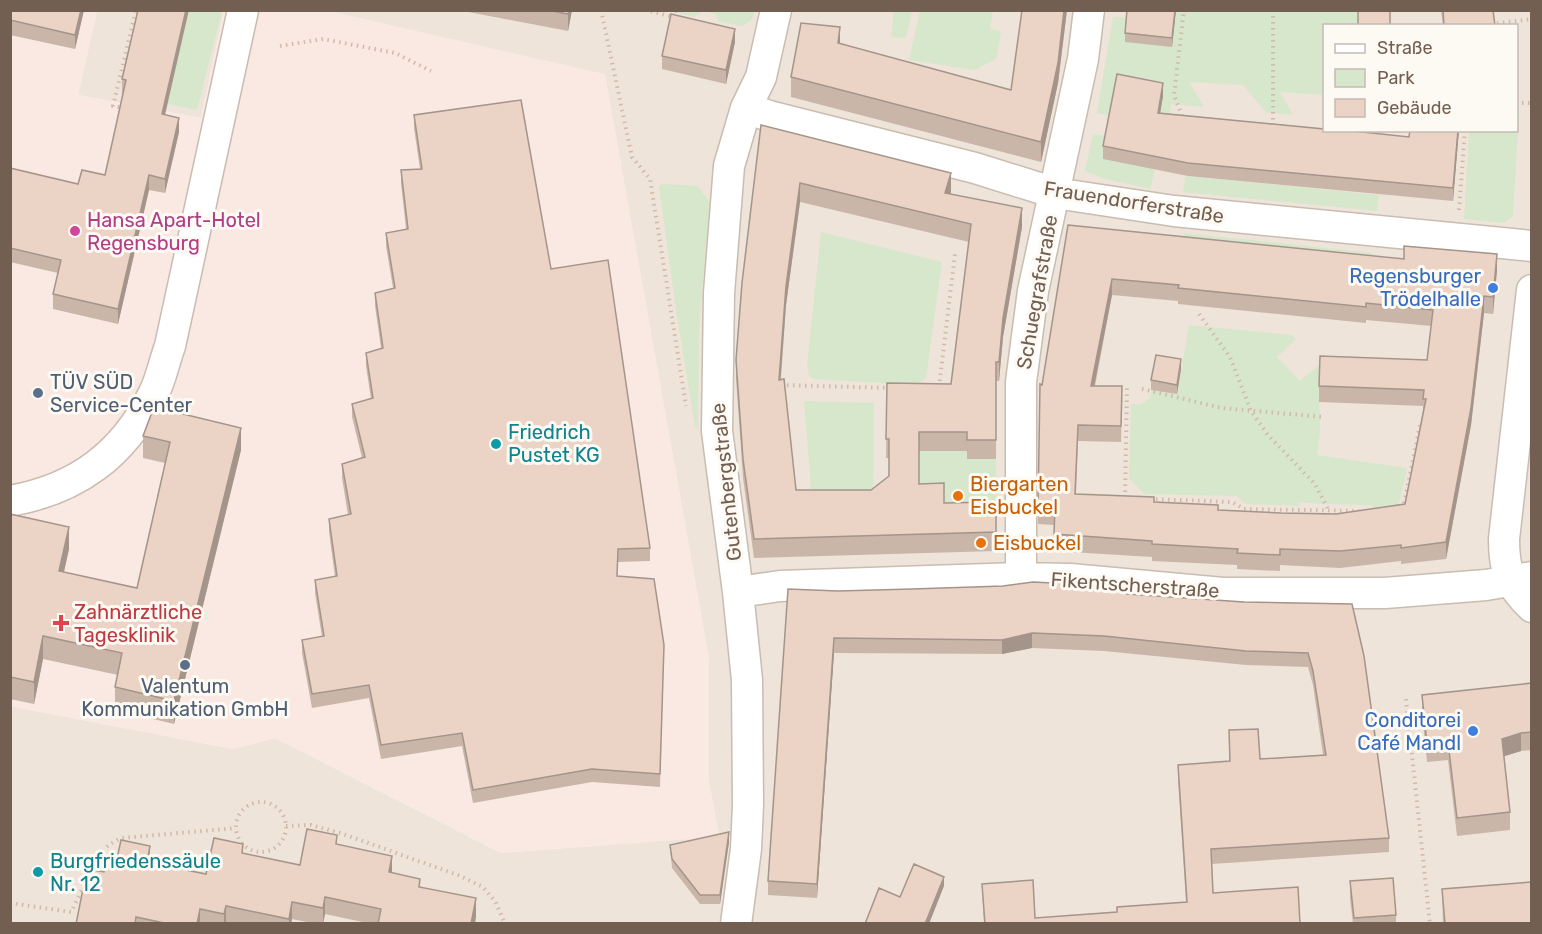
<svg xmlns="http://www.w3.org/2000/svg" width="1542" height="934" font-family="Rubik,sans-serif">
  <style>
    .residential { fill: #eee4d9; fill-rule: evenodd }
    .commercial { fill: #f9e9e2 }
    .green { fill: #d7e7cc }
    .lines { fill: none; stroke-linecap: round; stroke-linejoin: round }
    .street-casing { stroke: #c9bcb0; stroke-width: 33 }
    .path { stroke: #d2b9aa; stroke-width: 4; stroke-dasharray: 1.5 4.5; stroke-linecap: butt }
    .street { stroke: #fff; stroke-width: 30 }
    .wall { fill: #cab6a9; fill-rule: evenodd }
    .shaded-wall { fill: #a4948a }
    .building { fill: #ebd4c5; stroke: #a4948a; stroke-width: 1.5; fill-rule: evenodd }
    .hotel-dot { fill: #d1479c; stroke: #fdf9f3; stroke-width: 2 }
    .shop-dot { fill: #3f7fe0; stroke: #fdf9f3; stroke-width: 2 }
    .service-dot { fill: #5c6f8a; stroke: #fdf9f3; stroke-width: 2 }
    .culture-dot { fill: #0f9aa8; stroke: #fdf9f3; stroke-width: 2 }
    .food-dot { fill: #e8710a; stroke: #fdf9f3; stroke-width: 2 }
    .health-dot { fill: #e0444e; stroke: #fdf9f3; stroke-width: 2 }
    .labels { text-anchor: middle; stroke-width: 6; stroke-linejoin: round; paint-order: stroke }
    .street-label { font-size: 20px; fill: #735e52; stroke: #fdf9f3 }
    .hotel-label { font-size: 20px; fill: #b23c85; stroke: #fdf9f3; text-anchor: start }
    .shop-label { font-size: 20px; fill: #366cbe; stroke: #fdf9f3; text-anchor: end }
    .service-label { font-size: 20px; fill: #4e5e75; stroke: #fdf9f3; text-anchor: start }
    .culture-label { font-size: 20px; fill: #0d838f; stroke: #fdf9f3; text-anchor: start }
    .food-label { font-size: 20px; fill: #c56008; stroke: #fdf9f3; text-anchor: start }
    .health-label { font-size: 20px; fill: #be3a42; stroke: #fdf9f3; text-anchor: start }
  </style>
  <rect width="100%" height="100%" fill="#fbf5ec"/>
  <path class="residential" d="M97 11H224L201 118 78 95Z
    M328 11H1531V923H11L10 706 233 749 275 738 501 853 719 836 709 782V659L605 75ZM1324 26H1516V130H1324Z"/>
  <path class="commercial" d="M10 11H97L78 95 201 118 224 11H328L605 74 709 659V782L719 837 501 853 275 738 233 749 11 706Z"/>
  <path class="green" d="M677 10 754 11 752 20 742 26 718 21 716 14 703 11 694 17 677 13Z
    M189 11H222L197 110 167 104Z
    M894 11H912L906 38 891 37Z
    M920 11H993L990 28 1001 32 996 59 975 70 909 60Z
    M1176 11H1357L1358 25 1324 26V95L1280 92 1293 115 1266 112 1243 85 1189 82 1204 107 1171 104 1162 169H1155L1150 189 1102 178 1085 171 1093 134 1107 136 1111 116 1097 113 1113 17 1127 18 1172 47Z
    M1517 111H1519L1513 216 1504 223 1464 219 1469 131 1516 130Z
    M1185 176 1379 195 1377 211 1183 192Z
    M663 184 698 186 710 203 699 326 698 429 695 426 677 317 659 186Z
    M821 232 942 262 926 378 917 385 814 379 809 376 807 365Z
    M1184 233 1373 253 1371 272 1182 253Z
    M1189 325 1292 335 1296 339 1277 357 1300 381 1319 365 1320 432 1317 455 1407 468 1397 512 1376 508 1371 505 1320 504 1300 502V506L1245 504 1237 496 1144 494 1129 478 1131 404H1141L1150 398 1151 390 1177 394Z
    M804 401 874 403 873 500H812Z
    M967 450V459H996L997 521H983L919 502V451Z"/>
  <g class="lines">
    <defs>
      <path id="street" d="M746 108 769 116 975 168 1055 193 1174 211 1532 246
        M1532 290 1504 539C1504 570 1509 585 1532 607
        M10 501C77 489 123 455 153 395 161 380 164 362 170 346L243 10
        M1021 578V382L1033 291 1083 59 1089 10
        M738 592 780 586 1021 578 1070 579 1223 593H1385L1486 585 1532 577
        M736 924 746 849 748 805 747 680 738 592 717 431 719 293 729 166 746 108 761 77 776 10"/>
    </defs>
    <use href="#street" class="street-casing"/>
    <path class="path" d="M601 10 632 157 650 179 686 406
      M645 10 674 17
      M1273 10V123
      M1491 24 1532 19
      M280 46 323 39 395 53 431 71
      M1516 103H1532
      M125 108 113 106 136 10
      M1182 116 1174 95 1184 10
      M1459 210 1465 130
      M1199 314 1230 357 1251 411 1268 435 1315 484 1329 511
      M781 385 891 388
      M939 387 955 254
      M1142 389 1222 408 1324 417
      M1125 498 1127 388
      M1150 499 1232 502 1244 509 1359 511
      M1403 509 1420 425
      M1406 699 1430 924
      M236 827a25 25 0 1 1 50 0a25 25 0 1 1-50 0Z
      M286 826 311 825 340 833 458 875 483 887 495 901 505 924
      M91 872C100 855 102 846 122 838L236 828
      M10 903 71 912 85 884"/>
    <use href="#street" class="street"/>
  </g>
  <path class="wall" d="M10 10H84L75 49 10 35Z
    M138 10 165 115 179 132 165 193 149 190 118 324 53 309V294L58 273 10 262V168L78 184 105 175 123 94 122 93V79Z
    M458 10H572L568 31Z
    M665 10H677V13Z
    M1022 10H1067L1058 83 1041 162 791 97V77L840 44 1011 90Z
    M1176 10 1172 47 1125 42V33Z
    M1441 10H1493L1495 26H1443Z
    M735 42 726 84 662 69V56Z
    M1163 96 1160 113 1409 137 1459 130 1453 201 1188 176 1103 159V146Z
    M414 115 551 269 650 548V561L618 562 617 576 664 645 660 787 592 782 473 803 462 746 381 759 369 698 312 708 302 653V640L322 637 315 593V580L335 577 329 532V519L348 515 342 478V464L362 458 352 417V404L371 399 366 366V353L381 348 375 306V293L393 288 386 246V233L406 229 401 183V170L420 169 414 128Z
    M761 125 951 192 950 194 1022 227 1003 337 999 381H996V459H967V451H919V484L944 503 996 502V551L754 558 743 478 736 379V360ZM800 202 969 242 951 384 887 383 886 458H889V476L871 490H796L781 379 786 305Z
    M1068 225 1497 270 1493 314 1484 313 1471 425 1446 559 1401 564V561L1340 568 1280 565V571L1237 569V565L1152 561V557L1054 551V525L1038 524 1040 384 1042 385ZM1112 295 1178 301V304L1366 323V320L1431 326 1427 360 1319 386V402L1423 406V411L1405 504 1336 514 1281 513 1218 510 1076 494 1078 441 1121 442 1122 403 1095 386Z
    M1181 369 1177 394 1151 390V380Z
    M143 436 241 450 174 724 115 710V687L118 675 43 659 34 704 10 699V514L69 549 64 572 137 588 165 463 143 458Z
    M838 591 1127 594 1244 602 1352 604 1389 838V852L1212 864 1213 893 1300 924H984L982 884 1035 918 1117 913 1186 902 1178 779V765L1229 761V730L1260 759 1323 755 1313 685 1308 667 1246 665 1104 651 1032 648 1002 654 834 653 817 898 768 895V881Z
    M1532 683V750L1521 751 1504 756 1510 812V830L1457 836 1448 760 1427 762 1422 714V695Z
    M729 842 720 904H700L672 868 670 845Z
    M337 844 476 915 475 924H372L325 914 323 924H317L292 919 291 924H76L104 872 115 868 150 863 206 874 243 854 300 865Z
    M1350 881 1396 915V924H1353L1350 898Z
    M1442 889 1532 924H1443Z"/>
  <path class="shaded-wall" d="M81 10H84L75 49V35Z
    M186 10H189L162 128V114Z
    M569 10H572L568 31V14Z
    M1064 10H1067L1058 83 1041 162V142Z
    M1175 10H1176L1172 47V38Z
    M840 27V47L838 43Z
    M735 29V42L726 84V70Z
    M1163 83V96L1158 126V113Z
    M179 118V132L165 193V179Z
    M1458 130H1459L1453 201V188Z
    M951 173V192L945 212V193Z
    M149 175V190L118 324V309Z
    M800 183V202L786 305 779 398V380L786 286Z
    M1022 208V227L1003 337 999 381V362L1003 318Z
    M1497 254V270L1493 314V297Z
    M1112 279V295L1091 402V386Z
    M1484 296V313L1471 425 1446 559V542Z
    M1181 359V369L1177 394V385Z
    M241 428V450L174 724V701Z
    M69 527V549L59 593V571Z
    M1032 633V648L1002 654V640Z
    M43 636V659L34 704V682Z
    M834 638V653L817 898V884Z
    M1521 733V751L1502 757V739Z
    M729 832V842L720 904V895Z
    M150 846V863L147 862Z
    M392 856V872L389 889V872Z
    M944 877V886L929 924H925Z
    M325 897V914L323 924V908Z
    M476 898V915L475 924H471Z
    M292 902V919L291 924H289V919Z
    M226 906V924H224V914Z
    M200 909V924H197Z"/>
  <path class="building" d="M10 10H81L75 35 10 20Z
    M138 10H186L162 114 179 118 165 179 149 175 118 309 53 294 61 260 10 248V168L78 184 82 170 105 175 126 80 122 79Z
    M548 10H569L568 14Z
    M1022 10H1064L1058 63 1041 142 791 77 801 23 840 27 838 43 1011 90Z
    M1127 10H1175L1172 38 1125 33Z
    M1358 10H1390V26H1358Z
    M1443 10H1493L1495 26H1444Z
    M671 14 735 29 726 70 662 56Z
    M1117 74 1163 83 1158 113 1324 129V130H1343L1409 137 1410 130H1458L1453 188 1188 163 1103 146Z
    M521 100 551 269 608 260 650 548 618 549 617 576 654 579 664 645 660 774 592 769 473 790 462 733 381 745 369 685 312 694 302 640 324 636 315 580 337 576 329 519 351 514 342 464 365 457 352 404 373 398 366 353 383 348 375 293 395 288 386 233 408 229 401 170 422 169 414 115Z
    M761 125 951 173 945 193 1022 208 1003 318 999 362H996V440H967V432H919V484L944 483V503L996 502V532L754 539 743 459 736 360 742 283ZM800 183 971 224 951 384 887 383 886 439H889V476L871 490H796L784 379 779 380 786 286Z
    M1068 225 1404 259V246L1497 254 1493 297 1484 296 1471 408 1446 542 1401 548V545L1340 551 1280 549V555L1237 553 1238 549 1152 544V541L1054 534 1055 508H1038L1040 384 1042 385ZM1112 279 1179 285 1178 288 1366 307V303L1433 310 1427 360 1320 356 1319 386 1424 390 1423 399H1426L1405 504 1336 514 1281 513 1218 510V505L1154 502V497L1075 494 1078 425 1121 426 1122 386H1091Z
    M1156 355 1181 359 1177 385 1151 380Z
    M154 407 241 428 174 701 115 687 122 653 43 636 34 682 10 677V514L69 527 59 571 137 588 170 442 143 436Z
    M1033 582 1112 586 1127 594 1244 602 1352 604 1364 656 1389 838 1211 849 1213 893 1298 887 1300 924H985L982 884 1033 880 1035 918 1117 912V907L1187 902 1178 765 1230 761 1229 730 1258 729 1260 759 1326 755 1313 671 1308 653 1246 651 1104 636 1032 633 1002 640 834 638 817 884 768 881 788 589 838 591 912 589 1003 586Z
    M1532 683V732L1521 733 1502 739 1510 812 1457 818 1448 742 1427 744 1422 695Z
    M307 829 337 835 336 844 392 856 389 872 420 879 419 887 476 898 471 924H378L381 909 325 897 323 908 292 902 289 919 226 906 224 914 200 909 197 924H169L136 917 135 924H76L87 869 104 872 105 866 115 868 121 840 150 846 147 862 206 874 214 838 243 844 242 853 300 865Z
    M729 832 720 895H700L672 859 670 845Z
    M914 864 944 877 925 924H865L879 888 900 897Z
    M1393 878 1396 915 1354 918 1350 881Z
    M1532 882V924H1445L1442 889Z"/>
  <circle class="hotel-dot" cx="75" cy="231" r="6"/>
  <g class="shop-dot">
    <circle cx="1493" cy="288" r="6"/>
    <circle cx="1473" cy="731" r="6"/>
  </g>
  <g class="service-dot">
    <circle cx="38" cy="393" r="6"/>
    <circle cx="185" cy="665" r="6"/>
  </g>
  <g class="culture-dot">
    <circle cx="496" cy="444" r="6"/>
    <circle cx="38" cy="872" r="6"/>
  </g>
  <g class="food-dot">
    <circle cx="958" cy="496" r="6"/>
    <circle cx="981" cy="543" r="6"/>
  </g>
  <path class="health-dot" d="M58 614h6v6h6v6h-6v6h-6v-6h-6v-6h6z"/>
  <g class="labels">
    <g class="street-label">
      <text transform="translate(1134 202) rotate(9)" y="7">Frauendorferstraße</text>
      <text transform="translate(1037 292) rotate(-80)" y="7">Schuegrafstraße</text>
      <text transform="translate(726 482) rotate(-96)" y="7">Gutenbergstraße</text>
      <text transform="translate(1135 585) rotate(4)" y="7">Fikentscherstraße</text>
    </g>
    <g class="hotel-label">
      <text x="87" y="227">Hansa Apart-Hotel<tspan x="87" dy="23">Regensburg</tspan></text>
    </g>
    <g class="shop-label">
      <text x="1481" y="283">Regensburger<tspan x="1481" dy="23">Trödelhalle</tspan></text>
      <text x="1461" y="727">Conditorei<tspan x="1461" dy="23">Café Mandl</tspan></text>
    </g>
    <g class="service-label">
      <text x="50" y="389">TÜV SÜD<tspan x="50" dy="23">Service-Center</tspan></text>
      <text x="185" y="693" text-anchor="middle">Valentum<tspan x="185" dy="23">Kommunikation GmbH</tspan></text>
    </g>
    <g class="culture-label">
      <text x="508" y="439">Friedrich<tspan x="508" dy="23">Pustet KG</tspan></text>
      <text x="50" y="868">Burgfriedenssäule<tspan x="50" dy="23">Nr. 12</tspan></text>
    </g>
    <g class="food-label">
      <text x="970" y="491">Biergarten<tspan x="970" dy="23">Eisbuckel</tspan></text>
      <text x="993" y="550">Eisbuckel</text>
    </g>
    <g class="health-label">
      <text x="74" y="619">Zahnärztliche<tspan x="74" dy="23">Tagesklinik</tspan></text>
    </g>
  </g>
  <rect width="1542" height="934" fill="none" stroke="#735e52" stroke-width="24"/>
  <rect x="1323" y="24" width="195" height="108" fill="#fdf9f3" stroke="#c6bbb3" stroke-width="1.5"/>
  <rect x="1335" y="44" width="30" height="9" fill="#ffffff" stroke="#c6bbb3" stroke-width="1.5"/>
  <text x="1377" y="54" font-size="18" fill="#735e52">Straße</text>
  <rect x="1335" y="69" width="30" height="18" fill="#d7e7cc" stroke="#c6bbb3" stroke-width="1.5"/>
  <text x="1377" y="84" font-size="18" fill="#735e52">Park</text>
  <rect x="1335" y="99" width="30" height="18" fill="#ebd4c5" stroke="#c6bbb3" stroke-width="1.5"/>
  <text x="1377" y="114" font-size="18" fill="#735e52">Gebäude</text>
</svg>
